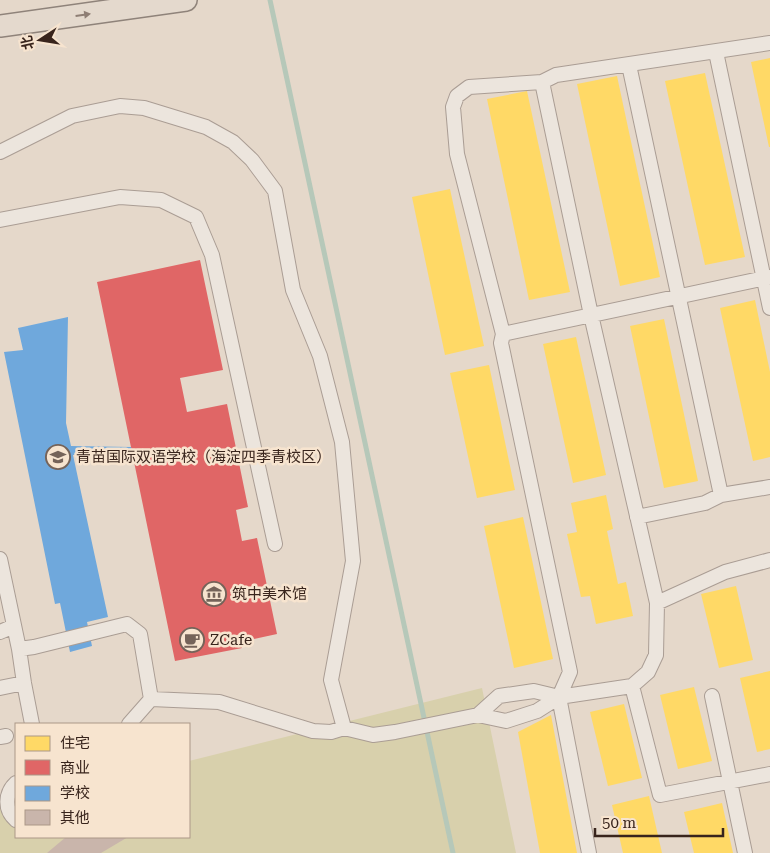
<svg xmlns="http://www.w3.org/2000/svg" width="770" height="853" font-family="'Roboto Serif','Noto Sans SC',serif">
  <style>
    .green { fill: #d8d0ac }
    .homes { fill: #ffd966 }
    .shops { fill: #e06666 }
    .schools { fill: #6fa8dc }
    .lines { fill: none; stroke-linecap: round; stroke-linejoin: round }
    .stream { stroke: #b6c8b9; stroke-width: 5 }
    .building { fill: #c9b5ab }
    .minor-casing { stroke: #aa9d94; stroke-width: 16 }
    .primary-casing { stroke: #8f837a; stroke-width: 24 }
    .minor { stroke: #ece5dd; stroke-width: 14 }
    .primary { stroke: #e4d9cd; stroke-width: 21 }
    .oneway { fill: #8e7e74 }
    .labels { text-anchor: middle; stroke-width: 5; stroke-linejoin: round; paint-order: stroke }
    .poi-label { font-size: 15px; fill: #38241c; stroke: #f7e4cf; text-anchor: start }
  </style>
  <rect width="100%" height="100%" fill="#e5d8ca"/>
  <path class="green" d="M482 688 516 853H0V809L16 804V837H189V761Z"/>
  <path class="homes" d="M770 58V147H769L751 62Z
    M705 73 745 257 705 265 665 81Z
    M617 76 660 277 620 286 577 84Z
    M527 91 570 292 529 300 487 99Z
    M450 189 484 346 445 355 412 197Z
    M755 300 770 372V457L753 461 720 308Z
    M664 319 698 481 664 488 630 326Z
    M576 337 606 475 573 483 543 344Z
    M489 365 515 490 477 498 450 373Z
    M606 495 613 529 607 531 618 584 626 582 633 616 596 624 590 596 581 597 567 534 577 532 571 503Z
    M523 517 553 659 514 668 484 526Z
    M736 586 753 660 719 668 701 594Z
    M770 671V749L757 752 740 678Z
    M694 687 712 761 678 769 660 695Z
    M624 704 642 778 608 786 590 712Z
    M551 715 577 853H540L518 732Z
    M649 796 662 853H623L612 805Z
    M722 803 733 853H694L684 812Z"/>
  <path class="shops" d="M200 260 223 370 180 378 187 412 227 404 248 507 236 510 242 541 257 538 277 634 240 642 242 648 175 661 97 282Z"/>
  <path class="schools" d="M68 317 66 423 71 446 131 447 133 455H73L108 617 87 622 92 646 70 652 60 603 55 604 4 352 23 350 18 328Z"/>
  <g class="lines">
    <path class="stream" d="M270 0 453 853"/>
  </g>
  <path class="building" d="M66 837H128L101 853H47Z"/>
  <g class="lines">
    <defs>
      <path id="minor" d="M716 52 770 308
        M629 65 721 495
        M542 82 591 315 657 603 656 655 648 672 632 686 559 697 534 691 499 696 478 715 506 721 537 711 559 697 570 672 501 343 503 334 457 154 453 107 457 96 469 87 542 82 556 75 770 43
        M0 152 72 116 120 106 144 108 206 127 233 142 252 160 275 191 293 290 320 356 342 442 353 561 331 680 344 728
        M0 220 120 197 161 200 196 217 212 255 275 544
        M503 334 770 277
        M637 517 705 503 721 495 770 487
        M0 559 19 649 24 683 32 724
        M657 603 725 572 770 560
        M0 632 14 626
        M19 649 34 647 127 624 140 634 151 699
        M632 686 660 795 770 774
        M0 688 24 683
        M712 696 745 853
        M559 697 589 853
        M129 724 151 699 219 702 313 731 331 732 344 728 373 735 395 732 478 715
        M0 737 6 736
        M16 783C5 793 4 810 16 820"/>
      <path id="primary" d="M0 26 186 0"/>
    </defs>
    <use href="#minor" class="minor-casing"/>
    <use href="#primary" class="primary-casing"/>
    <use href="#minor" class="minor"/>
    <use href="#primary" class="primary"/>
  </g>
  <defs><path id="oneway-solid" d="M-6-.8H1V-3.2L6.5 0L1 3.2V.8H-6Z" transform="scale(1.25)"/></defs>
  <use class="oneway" href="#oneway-solid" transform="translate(83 15) rotate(-8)"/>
  <defs>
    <symbol id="school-ring" viewBox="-11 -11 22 22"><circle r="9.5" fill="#f7e4cf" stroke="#756359" stroke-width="1.5"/><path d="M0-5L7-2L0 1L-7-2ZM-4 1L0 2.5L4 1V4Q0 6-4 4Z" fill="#756359"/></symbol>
    <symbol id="museum-ring" viewBox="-11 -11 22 22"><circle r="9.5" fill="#f7e4cf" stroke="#756359" stroke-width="1.5"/><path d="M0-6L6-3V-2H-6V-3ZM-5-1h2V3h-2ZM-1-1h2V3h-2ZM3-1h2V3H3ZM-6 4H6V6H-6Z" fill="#756359"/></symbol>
    <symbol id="cafe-ring" viewBox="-11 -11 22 22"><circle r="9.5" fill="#f7e4cf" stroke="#756359" stroke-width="1.5"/><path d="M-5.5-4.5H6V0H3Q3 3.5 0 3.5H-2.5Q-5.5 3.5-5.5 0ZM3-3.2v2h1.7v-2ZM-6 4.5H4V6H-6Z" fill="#756359"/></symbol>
  </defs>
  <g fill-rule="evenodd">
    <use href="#school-ring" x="44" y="443" width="28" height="28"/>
    <use href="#museum-ring" x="200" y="580" width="28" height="28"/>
    <use href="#cafe-ring" x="178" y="626" width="28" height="28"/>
  </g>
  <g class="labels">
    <g class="poi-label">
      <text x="76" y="462">青苗国际双语学校（海淀四季青校区）</text>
      <text x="232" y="599">筑中美术馆</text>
      <text x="210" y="645">ZCafe</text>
    </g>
  </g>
  <rect x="15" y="723" width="175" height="115" fill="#f7e4cf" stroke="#ab9787"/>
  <rect x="25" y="736" width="25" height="15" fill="#ffd966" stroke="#ab9787"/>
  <text x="60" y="748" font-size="15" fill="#38241c">住宅</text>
  <rect x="25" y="760" width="25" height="15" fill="#e06666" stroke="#ab9787"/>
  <text x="60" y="773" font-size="15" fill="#38241c">商业</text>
  <rect x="25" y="786" width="25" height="15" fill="#6fa8dc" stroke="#ab9787"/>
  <text x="60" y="798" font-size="15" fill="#38241c">学校</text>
  <rect x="25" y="810" width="25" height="15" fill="#c9b5ab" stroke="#ab9787"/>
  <text x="60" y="823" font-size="15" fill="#38241c">其他</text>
  <g transform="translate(40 40) rotate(258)" stroke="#f7e4cf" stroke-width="4" paint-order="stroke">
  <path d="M0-4L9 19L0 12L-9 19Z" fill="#38241c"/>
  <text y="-8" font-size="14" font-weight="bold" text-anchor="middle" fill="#38241c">北</text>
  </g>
  <path d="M595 828v8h128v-8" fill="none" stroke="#38241c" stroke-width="2.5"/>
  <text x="602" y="828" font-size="15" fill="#38241c" stroke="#f7e4cf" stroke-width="4" paint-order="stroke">50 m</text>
</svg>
